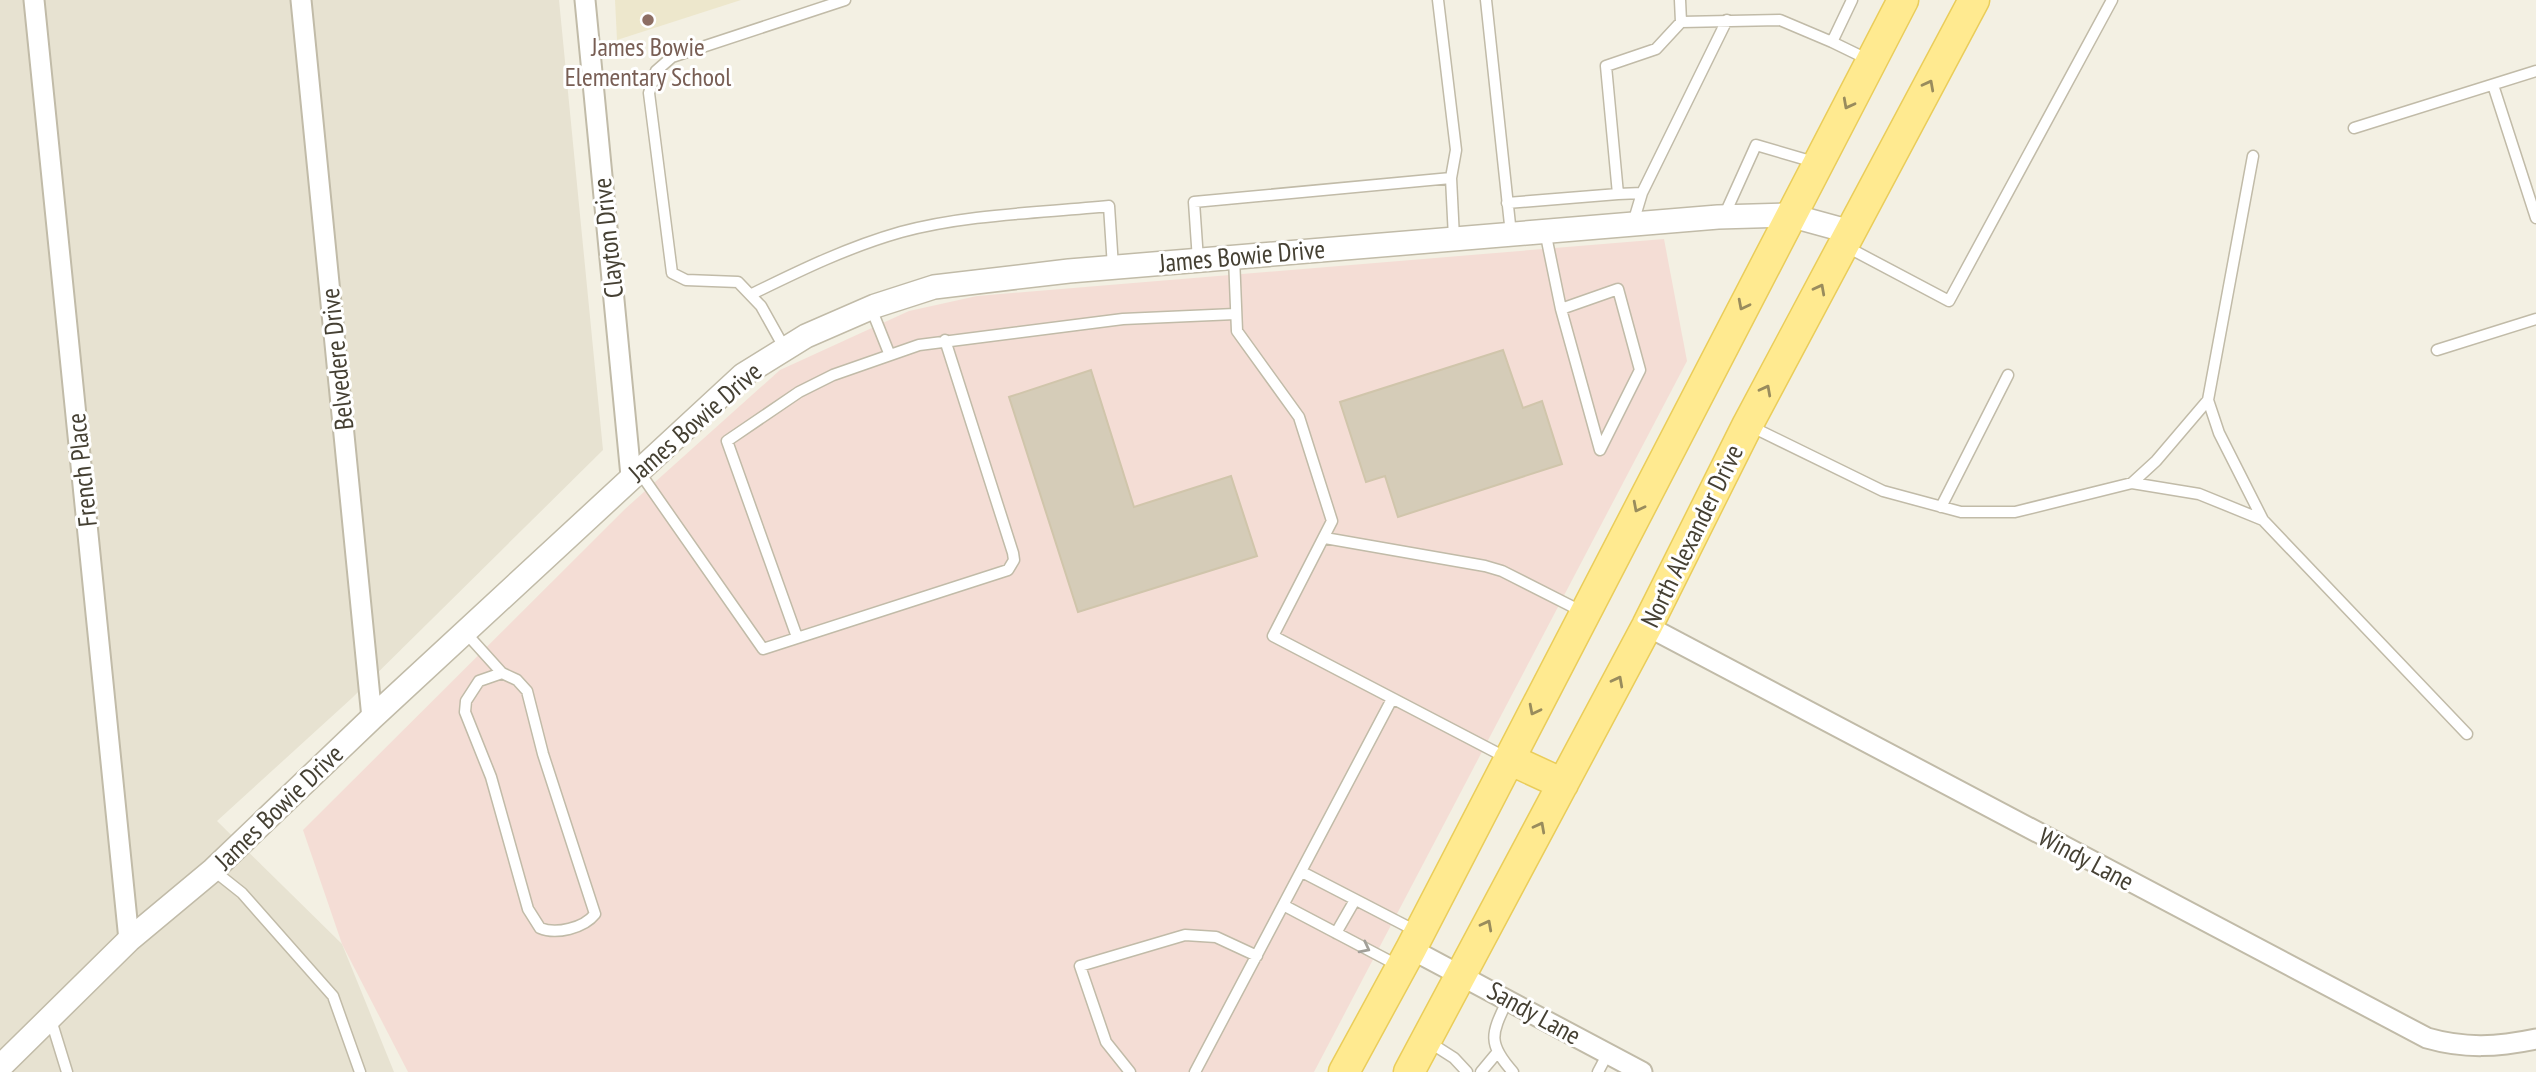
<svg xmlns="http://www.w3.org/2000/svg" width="2536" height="1072" font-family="'PT Sans Narrow',sans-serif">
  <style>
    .residential { fill: #e7e2d1 }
    .education { fill: #ede7cc }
    .medical { fill: #f4ddd5 }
    .building { fill: #d5ccb8; stroke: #d0c5ab; stroke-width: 2 }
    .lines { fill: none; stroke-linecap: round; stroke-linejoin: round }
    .service-casing { stroke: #c1bba8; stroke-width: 13 }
    .minor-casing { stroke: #c1bba8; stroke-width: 23 }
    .tertiary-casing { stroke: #c1bba8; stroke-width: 26 }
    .primary-casing { stroke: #eacd5a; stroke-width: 33 }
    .service { stroke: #fff; stroke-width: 10 }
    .minor { stroke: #fff; stroke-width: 19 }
    .tertiary { stroke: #fff; stroke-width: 23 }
    .primary { stroke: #ffea90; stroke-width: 30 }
    .oneway { stroke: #998c5d }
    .oneway2 { stroke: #a2a099 }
    .education-dot { fill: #8d6e63; stroke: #fff; stroke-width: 2.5 }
    .labels { text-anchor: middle; stroke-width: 6; stroke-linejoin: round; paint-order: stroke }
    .education-label { font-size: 26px; fill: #785e54; stroke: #fff }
    .street-label { font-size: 26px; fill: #454033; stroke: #fff }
  </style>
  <rect width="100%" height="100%" fill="#f3f0e3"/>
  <path class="residential" d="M0 0H559L603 450 352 698 217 821 342 944 394 1072H0Z"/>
  <path class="education" d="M615 0H741L617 40Z"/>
  <path class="medical" d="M1664 239 1687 361 1314 1072H408L342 944 303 830 625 509 780 370 909 311 977 296Z"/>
  <path class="building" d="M1503 350 1523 408 1542 401 1562 464 1398 517 1385 476 1366 482 1340 402Z
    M1091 370 1134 507 1231 476 1257 556 1078 612 1009 397Z"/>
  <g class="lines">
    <defs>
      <path id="service" d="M1438 0 1456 150 1451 178
        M1486 0 1511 234
        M1680 0 1681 22
        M1832 42 1867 59
        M2493 85 2536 218
        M2354 128 2536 71
        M1618 194 1642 193
        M1507 203 1618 194 1606 66 1656 49 1681 22 1780 20 1832 42 1852 0
        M1724 216 1756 145 1814 162
        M1633 223 1642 193 1727 20
        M1545 231 1561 309 1600 450 1640 370 1618 289 1561 309
        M1847 247 1949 301 2112 0
        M1234 257 1237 331 1299 417 1332 521 1273 636 1505 757
        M1198 260 1194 202 1451 178 1454 238
        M752 294C801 270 848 247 901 232 968 214 1040 213 1109 206L1113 267
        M871 308 889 353
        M785 349 761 306 738 282 686 280 672 273 649 93 656 71 672 57 845 0
        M2437 350 2536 319
        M2208 400 2219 433 2263 520
        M1750 426 1883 491 1961 512H2015L2132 483 2199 494 2263 520 2467 734
        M638 470 763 649 1008 570 1014 560 1013 553 945 340
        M2132 483 2156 461 2208 400 2253 156
        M1941 507 2008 375
        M1325 538 1485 566 1502 571 1581 611
        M465 632 502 673 517 680 527 691 543 754 595 914C584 928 556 935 540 928L528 909 491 777 465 712 466 701 479 681 502 673
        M797 637 727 441 799 392 833 375 919 345 1123 319 1235 314
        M213 870 242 893 333 996 360 1072
        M1302 872 1416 931
        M1285 906 1399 966
        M1336 933 1355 900
        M1508 999C1492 1033 1486 1042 1513 1072
        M51 1020 67 1072
        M1429 1042 1454 1058 1467 1072
        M1130 1072 1106 1042 1080 966 1185 935 1216 937 1257 956
        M1195 1072 1392 699
        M1481 1072 1496 1054
        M1598 1072 1608 1053"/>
      <path id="minor" d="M34 0 129 940
        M301 0 372 718
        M585 0 631 476
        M1647 626 2427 1038C2465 1049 2498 1047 2536 1039
        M1411 949 1642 1072"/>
      <path id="tertiary" d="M0 1067 129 940 213 870 372 718 743 375 806 336 875 306 934 287 1069 271 1718 217 1789 215 1851 232"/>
      <path id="primary" d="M1509 759 1563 784
        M1344 1072 1411 949 1903 0
        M1409 1072 1647 626 1748 424 1974 0"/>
    </defs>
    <use href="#service" class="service-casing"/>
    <use href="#minor" class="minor-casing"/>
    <use href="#tertiary" class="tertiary-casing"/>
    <use href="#primary" class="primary-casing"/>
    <use href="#service" class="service"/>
    <use href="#minor" class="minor"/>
    <use href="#tertiary" class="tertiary"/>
    <use href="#primary" class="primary"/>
  </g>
  <defs><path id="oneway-chevron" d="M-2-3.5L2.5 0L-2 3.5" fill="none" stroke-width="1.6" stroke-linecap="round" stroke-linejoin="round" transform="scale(1.75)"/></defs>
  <g class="oneway">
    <use href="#oneway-chevron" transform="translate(1929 85) rotate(-62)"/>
    <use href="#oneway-chevron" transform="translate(1848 104) rotate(118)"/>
    <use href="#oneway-chevron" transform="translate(1820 289) rotate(-62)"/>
    <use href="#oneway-chevron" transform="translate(1743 305) rotate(117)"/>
    <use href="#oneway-chevron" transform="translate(1766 390) rotate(-62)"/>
    <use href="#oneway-chevron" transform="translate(1638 507) rotate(117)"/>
    <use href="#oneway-chevron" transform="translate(1618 681) rotate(-62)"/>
    <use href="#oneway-chevron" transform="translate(1534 710) rotate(117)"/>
    <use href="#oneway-chevron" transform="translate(1540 827) rotate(-62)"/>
    <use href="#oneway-chevron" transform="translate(1487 925) rotate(-62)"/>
  </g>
  <use class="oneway2" href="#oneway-chevron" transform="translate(1365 948) rotate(27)"/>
  <circle class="education-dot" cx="648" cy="20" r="7"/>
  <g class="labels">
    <g class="education-label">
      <text x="648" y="56">James Bowie<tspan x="648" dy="30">Elementary School</tspan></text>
    </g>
    <g class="street-label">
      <text transform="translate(608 238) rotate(-96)" y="9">Clayton Drive</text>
      <text transform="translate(1242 256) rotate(-5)" y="9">James Bowie Drive</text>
      <text transform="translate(337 359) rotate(-96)" y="9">Belvedere Drive</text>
      <text transform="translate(695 422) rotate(-41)" y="9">James Bowie Drive</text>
      <text transform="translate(82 470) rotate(-96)" y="9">French Place</text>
      <text transform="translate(1692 536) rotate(-64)" y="9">North Alexander Drive</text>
      <text transform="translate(279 807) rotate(-44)" y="9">James Bowie Drive</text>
      <text transform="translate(2086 859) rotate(28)" y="9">Windy Lane</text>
      <text transform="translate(1534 1013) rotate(29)" y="9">Sandy Lane</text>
    </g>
  </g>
</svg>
